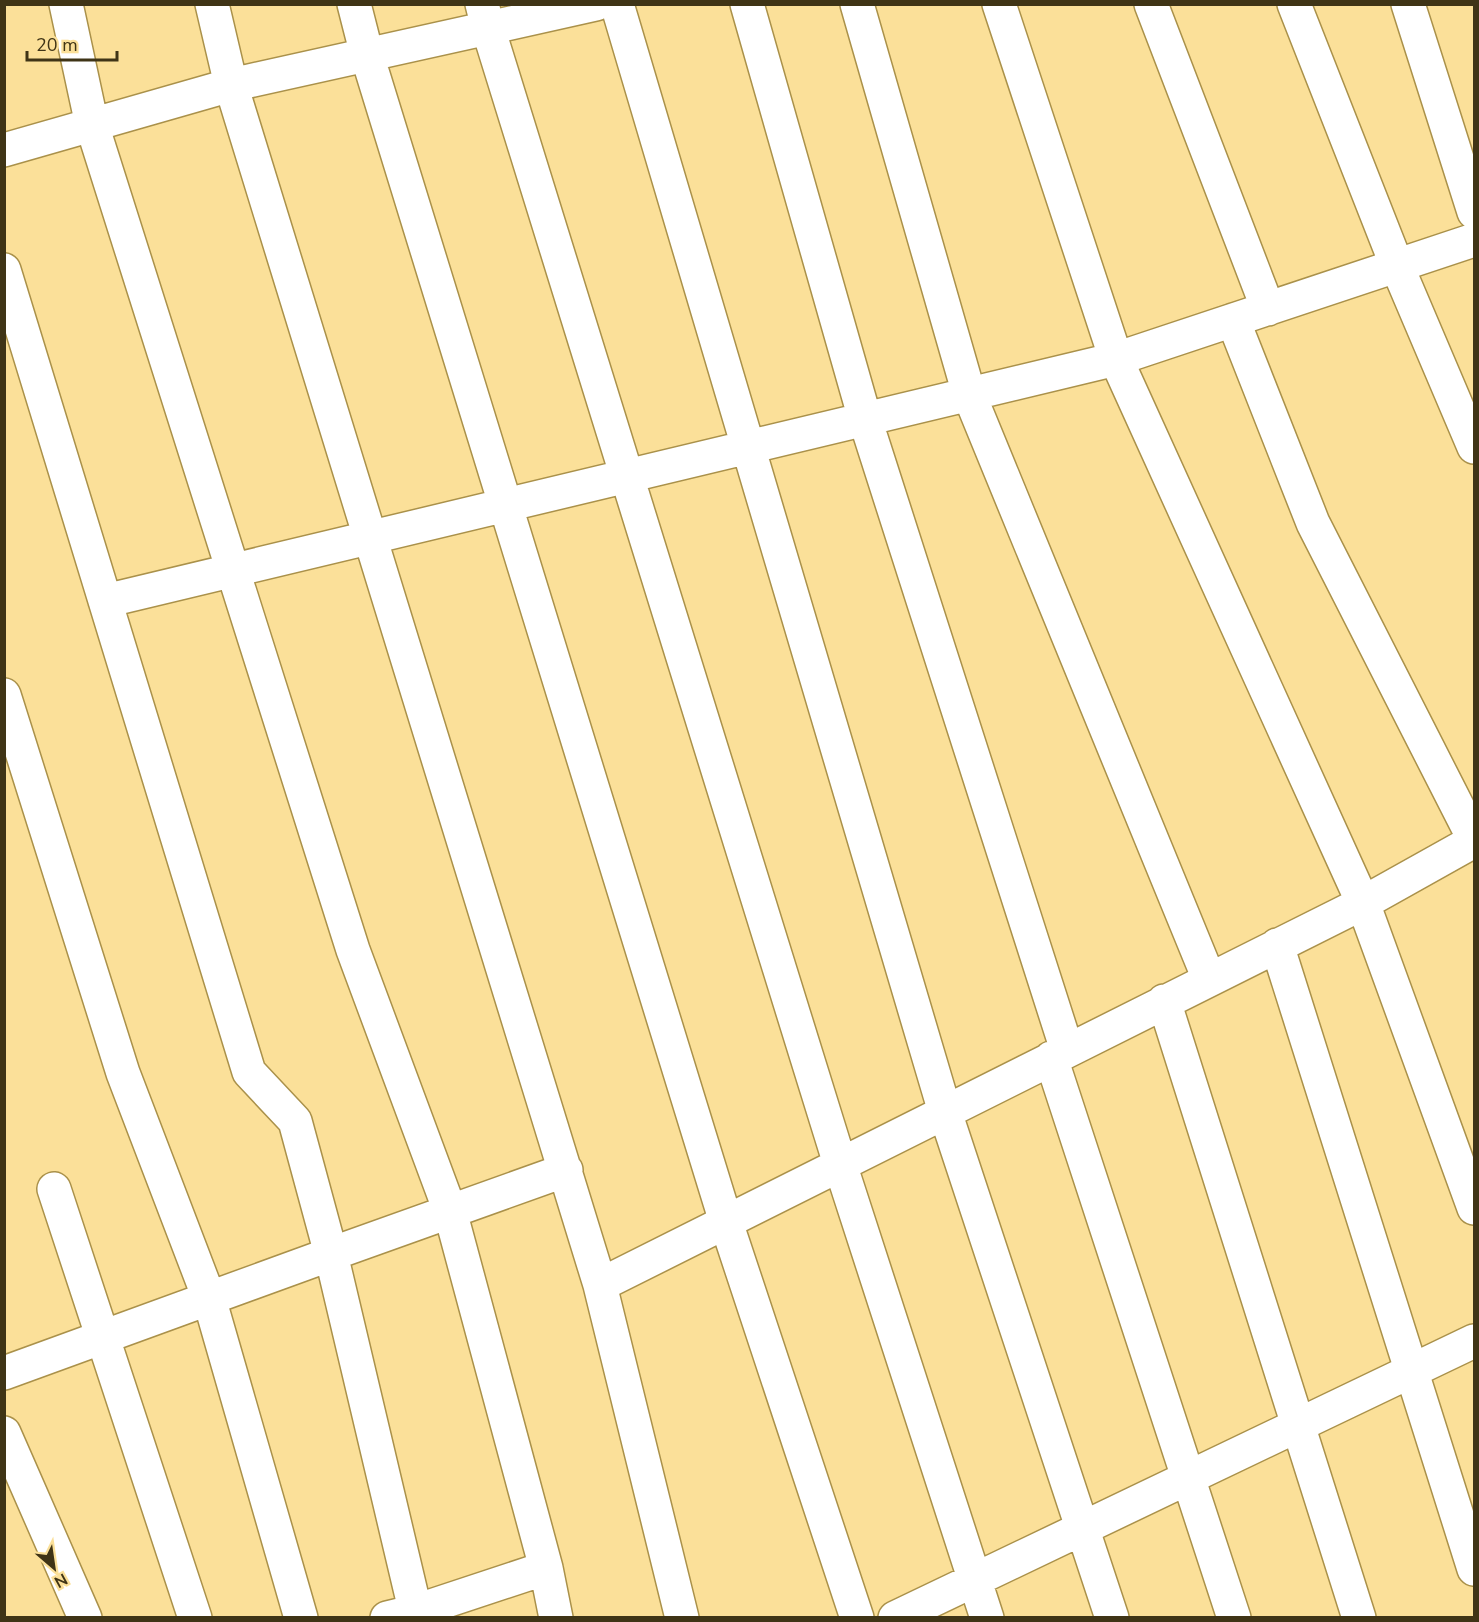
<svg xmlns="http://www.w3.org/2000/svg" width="1479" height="1622" font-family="'Nunito Sans',sans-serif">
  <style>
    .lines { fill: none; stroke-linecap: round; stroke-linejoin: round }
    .minor-casing { stroke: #aa914a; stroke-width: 36 }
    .minor { stroke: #fff; stroke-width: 33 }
  </style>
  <rect width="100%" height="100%" fill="#fbe099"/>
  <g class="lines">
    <defs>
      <path id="minor" d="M66 4 92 125 353 950 450 1211 546 1568 556 1618
        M212 4 231 85 600 1285 682 1618
        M354 4 367 55 726 1222 857 1618
        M482 4 488 28 840 1164 987 1618
        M617 4 945 1112 1112 1618
        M747 4 865 419 1067 1050
        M857 4 969 394 1209 979
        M999 4 1116 359 1363 903 1474 1208
        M1151 4 1268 309
        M1294 4 1397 266 1474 447
        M1408 4 1474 212
        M4 150 231 85 596 4
        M4 270 249 1072 295 1121 331 1254 417 1618
        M1233 320 1313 523 1474 839
        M105 601 1116 359 1474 240
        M4 695 123 1073 209 1298 301 1618
        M1277 945 1474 1569
        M1164 1001 1359 1618
        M1051 1058 1234 1618
        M54 1189 195 1618
        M600 1285 1363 903 1474 841
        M4 1373 331 1254 566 1170
        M4 1433 85 1618
        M387 1618 416 1611 546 1568
        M895 1618 1474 1341"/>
    </defs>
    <use href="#minor" class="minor-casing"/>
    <use href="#minor" class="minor"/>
  </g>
  <rect width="1479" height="1622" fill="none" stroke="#3f3416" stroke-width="12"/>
  <g transform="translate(54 1568) rotate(151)" stroke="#fbe099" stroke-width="4.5" paint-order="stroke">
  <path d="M0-4.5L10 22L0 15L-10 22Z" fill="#3f3416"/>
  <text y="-9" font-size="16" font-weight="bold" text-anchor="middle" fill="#3f3416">N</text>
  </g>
  <path d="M27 51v9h90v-9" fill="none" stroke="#3f3416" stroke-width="3"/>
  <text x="36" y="51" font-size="18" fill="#3f3416" stroke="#fbe099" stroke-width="4.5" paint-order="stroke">20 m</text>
</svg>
